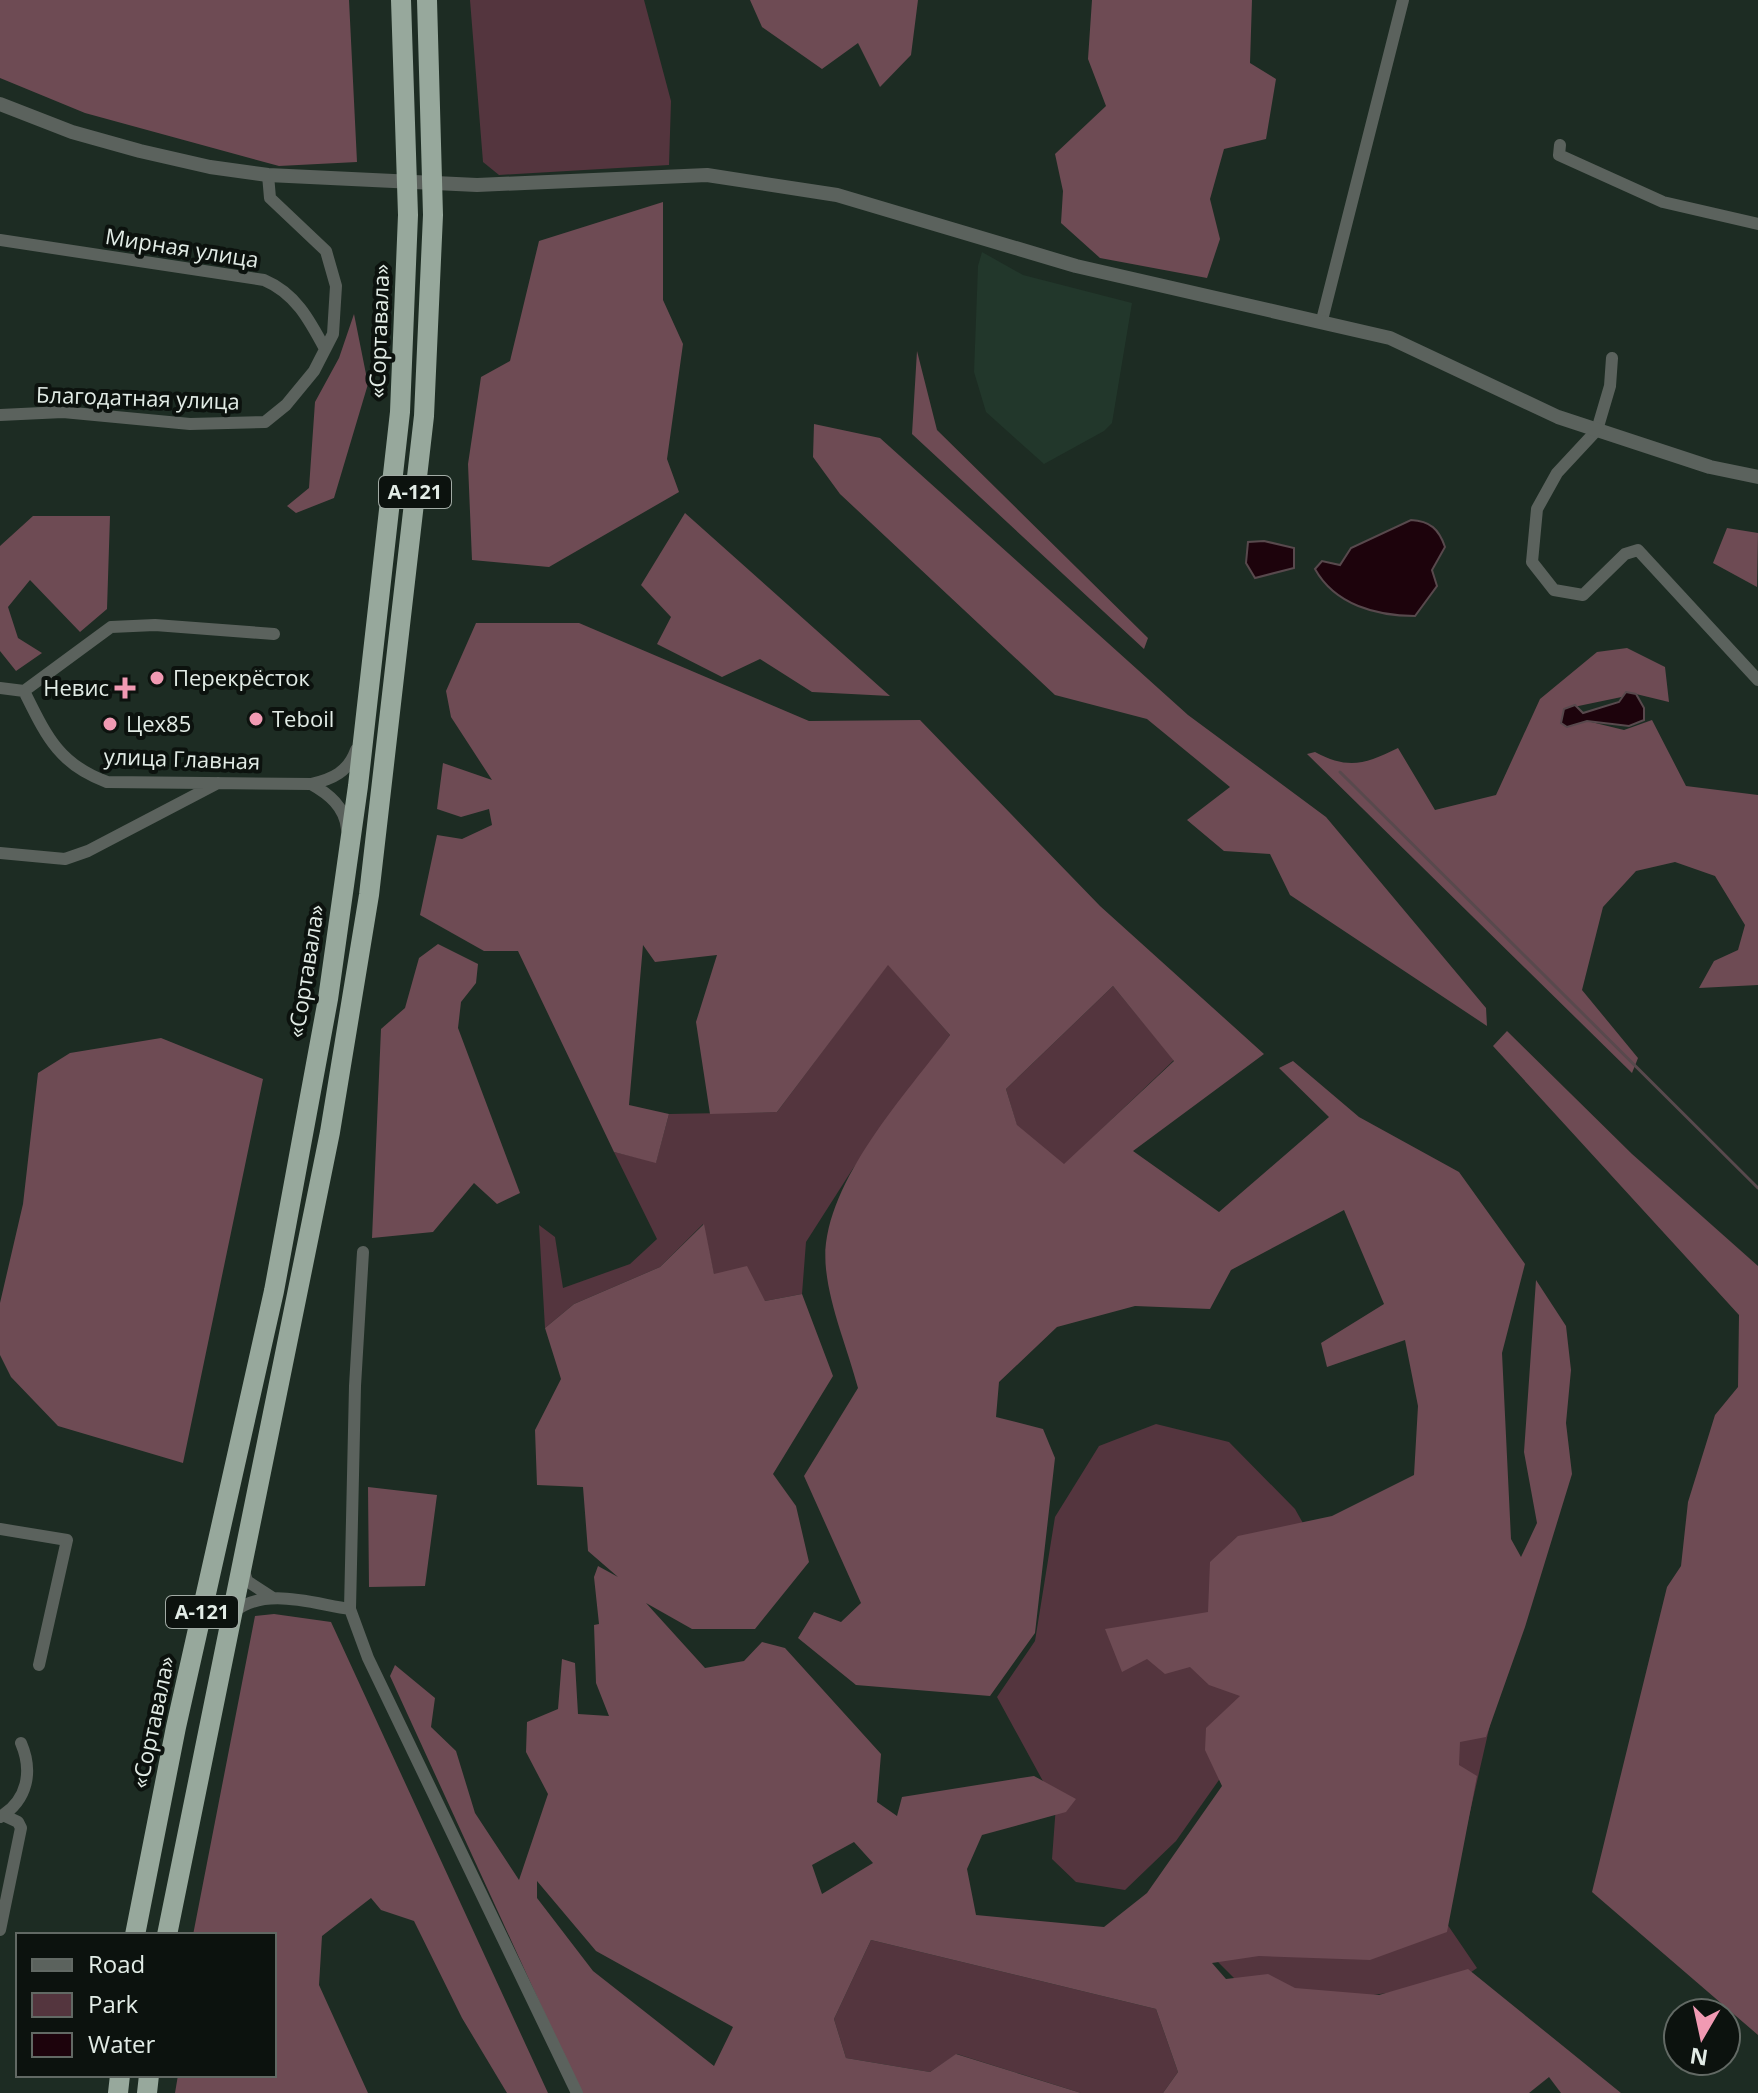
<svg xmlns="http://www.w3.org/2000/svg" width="1758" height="2093" font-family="'Open Sans',sans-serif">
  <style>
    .built { fill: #22372b }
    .green { fill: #54353e }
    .forest { fill: #6e4b54; fill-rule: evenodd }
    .water { fill: #1d030c; stroke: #58494d; stroke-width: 2 }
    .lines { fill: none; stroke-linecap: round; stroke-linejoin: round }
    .stream { stroke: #58494d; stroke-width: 3 }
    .minor { stroke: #5b625d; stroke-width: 12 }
    .tertiary { stroke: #5b625d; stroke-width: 14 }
    .trunk { stroke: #97a89c; stroke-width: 20 }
    .poi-dot { fill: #f19ab3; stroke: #0c120e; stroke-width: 3 }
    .labels { text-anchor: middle; stroke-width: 8; stroke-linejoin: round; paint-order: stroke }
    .shield { fill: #0c120e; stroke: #a2aba5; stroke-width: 2 }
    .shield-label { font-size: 20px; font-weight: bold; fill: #e2ece6 }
    .street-label { font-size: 22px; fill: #e2ece6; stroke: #0c120e }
    .poi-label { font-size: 22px; fill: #e2ece6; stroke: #0c120e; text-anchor: start }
  </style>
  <rect width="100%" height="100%" fill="#1d2c23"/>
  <path class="built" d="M982 252 1023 275 1132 303 1112 423 1104 431 1044 464 986 412 974 372 978 266Z"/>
  <path class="green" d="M470 0H644L671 101 669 165 499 175 483 162Z
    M888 964 950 1035 852 1170 806 1242 802 1294 765 1301 714 1275 703 1224 660 1267 574 1304 545 1328 539 1225 555 1237 563 1288 630 1264 657 1239 614 1152 656 1162 669 1114 777 1112Z
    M1113 986 1174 1060 1064 1165 1017 1126 1006 1089Z
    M1156 1424 1229 1442 1295 1509 1313 1541 1492 1716 1445 1921 1477 1968 1457 1982 1348 1999 1236 1980 1213 1957 1226 1770 1176 1841 1125 1890 1076 1882 1052 1859 1056 1805 997 1697 1035 1641 1055 1517 1099 1446Z
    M871 1940 1156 2009 1178 2072 1163 2093H1081L957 2054 930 2072 846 2058 834 2019Z"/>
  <path class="forest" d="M0 0H349L357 162 279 166 85 113 0 78Z
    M750 0H918L911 55 880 87 858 43 822 69 762 27Z
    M1092 0H1252L1250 63 1276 79 1266 139 1224 149 1210 199 1220 239 1207 278 1100 258 1061 223 1063 191 1055 154 1106 106 1088 59Z
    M663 202V300L683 344 667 459 679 492 549 567 472 560 468 464 481 377 510 361 539 241Z
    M354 314 368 384 334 498 296 513 287 506 309 488 315 402 339 358Z
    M917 351 937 430 1148 638 1144 649 912 434Z
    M814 424 880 438 1188 715 1326 817 1486 1008 1487 1026 1290 895 1270 854 1224 851 1187 820 1230 787 1147 719 1055 695 840 494 813 457Z
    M685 513 890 696 812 692 760 659 722 677 657 644 671 617 641 585Z
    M33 516H110L107 609 80 632 30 580 8 607 18 638 42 653 16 671 0 651V546Z
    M1727 528 1758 533 1757 587 1713 563Z
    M476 623H579L809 721 920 720 1100 906 1264 1054 1133 1151 1219 1212 1329 1117 1279 1068 1293 1061 1359 1117 1459 1172 1525 1264 1502 1353 1511 1539 1521 1557 1537 1523 1524 1452 1536 1280 1566 1326 1571 1370 1566 1423 1572 1474 1525 1627 1486 1737 1460 1742 1459 1765 1477 1776 1447 1932 1370 1960 1259 1956 1212 1963 1226 1979 1268 1974 1295 1988 1379 1995 1468 1969 1621 2093H1561L1549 2077 1529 2093H1163L1178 2072 1156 2009 871 1940 834 2019 846 2058 930 2072 956 2054 1081 2093H581L390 1676 395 1665 435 1698 431 1727 456 1751 475 1813 519 1880 548 1794 526 1752 527 1722 558 1709 562 1659 575 1663 578 1714 609 1716 596 1683 594 1625 599 1624 594 1577 598 1566 618 1577 588 1551 583 1487 537 1485 535 1430 561 1379 545 1328 574 1304 660 1267 704 1224 714 1274 747 1266 765 1301 802 1294 833 1376 773 1474 796 1506 809 1562 755 1629H692L646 1603 705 1668 744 1661 762 1642 785 1648 881 1754 877 1802 897 1816 902 1797 1034 1776 1076 1799 1066 1812 982 1835 967 1869 976 1915 1104 1927 1147 1893 1222 1786 1205 1750 1206 1728 1240 1696 1209 1685 1190 1667 1165 1674 1147 1659 1122 1672 1105 1629 1208 1612 1210 1562 1238 1536 1332 1516 1414 1475 1418 1406 1405 1340 1327 1367 1321 1343 1384 1304 1344 1210 1231 1270 1210 1309 1135 1306 1057 1327 999 1382 996 1417 1043 1429 1055 1458 1035 1633 990 1696 856 1685 798 1638 814 1612 841 1622 861 1603 804 1476 858 1388C848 1350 830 1308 826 1269 817 1189 905 1096 950 1035L888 965 777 1112 710 1114 696 1022 717 955 655 962 643 945 629 1105 669 1114 656 1163 614 1152 518 951H484L420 915 437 835 462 839 492 825 489 809 461 817 437 809 443 763 492 780 451 717 446 691ZM1113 986 1174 1061 1064 1164 1017 1125 1006 1089ZM854 1842 873 1863 822 1894 812 1865ZM537 1881 596 1951 733 2027 714 2066 593 1971 537 1898Z
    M1627 648 1665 667 1669 702 1636 694 1564 709 1561 723 1567 727 1587 721 1624 730 1652 720 1686 786 1758 795V985L1699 988 1714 961 1738 950 1745 925 1715 876 1675 862 1636 871 1603 907 1582 990 1638 1058 1632 1073 1307 754 1315 752C1349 770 1365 764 1398 748L1435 810 1496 795 1540 699 1597 652Z
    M438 944 478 964 476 983 461 1002 458 1028 520 1193 497 1204 474 1183 433 1232 372 1238 381 1029 405 1008 419 958Z
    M1507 1031 1632 1154 1758 1266V2035L1592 1892 1667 1587 1681 1566 1688 1502 1715 1415 1738 1387 1739 1315 1493 1046Z
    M161 1038 263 1079 183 1463 58 1426 11 1377 0 1355V1303L23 1204 38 1073 70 1053Z
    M368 1487 437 1495 425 1586 369 1587Z
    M274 1614 331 1622 548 2093H507L462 2018 414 1921 381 1910 371 1898 322 1936 319 1985 368 2093H175L178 2075H274V1935H193L255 1616Z"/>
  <path class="water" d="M1411 520C1430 521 1439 529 1445 547L1432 570 1437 586 1415 616C1377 616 1335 605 1315 569L1322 561 1340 565 1351 548Z
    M1264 541 1294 548V568L1255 578 1246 563 1248 542Z
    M1626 692 1636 694 1644 708V720L1629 726 1587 721 1567 727 1561 723 1564 709 1575 705 1583 713 1619 702Z"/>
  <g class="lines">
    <path class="stream" d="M1340 772 1758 1188"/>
    <path class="minor" d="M1560 145 1559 155 1663 202 1758 224
      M0 240 264 280C295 293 309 319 325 349
      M1322 320 1403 0
      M1612 358 1610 386 1597 430 1557 473 1537 509 1532 562 1554 590 1583 595 1625 554 1638 550 1758 680
      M0 415 63 412 190 424 265 422 286 405 314 371 333 334 336 286 326 251 270 198 268 175
      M0 688 24 691C46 735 58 764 107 782L311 784C333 779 348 772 356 750
      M24 691 111 627 155 625 274 634
      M311 784C329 794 345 807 347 829
      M0 853 65 859 88 851 218 783
      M363 1252 355 1386 350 1609 368 1658 577 2093
      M0 1529 67 1540 39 1665
      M243 1568 247 1581 273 1598
      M234 1612C265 1586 314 1604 350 1609
      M0 1817C28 1800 33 1771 21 1743
      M0 1930 21 1828 18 1822 3 1815"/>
    <path class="tertiary" d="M0 104 72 132 140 151 210 167 268 175 477 185 707 175 837 195 1076 266 1390 338 1558 417 1710 467 1758 477"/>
    <path class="trunk" d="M135 1935 176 1727 274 1291 328 999 358 786 400 412 408 215 401 0
      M167 1935 330 1132 369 895 424 416 433 215 427 0
      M118 2093 120 2075
      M147 2093 149 2075"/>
  </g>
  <g class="poi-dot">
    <circle cx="157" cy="678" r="8"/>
    <path d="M121 676h8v8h8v8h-8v8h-8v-8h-8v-8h8z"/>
    <circle cx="256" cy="719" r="8"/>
    <circle cx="110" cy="724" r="8"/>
  </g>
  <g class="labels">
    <g class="shield">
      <rect x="379" y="476" width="72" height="32" rx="6"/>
      <rect x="166" y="1596" width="72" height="32" rx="6"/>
    </g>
    <g class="shield-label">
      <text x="415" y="499">А-121</text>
      <text x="202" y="1619">А-121</text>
    </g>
    <g class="street-label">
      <text transform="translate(182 248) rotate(9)" y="8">Мирная улица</text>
      <text transform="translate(379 331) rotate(-88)" y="8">«Сортавала»</text>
      <text transform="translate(138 398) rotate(2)" y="8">Благодатная улица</text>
      <text transform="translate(182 759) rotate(2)" y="8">улица Главная</text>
      <text transform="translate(306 971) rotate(-81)" y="8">«Сортавала»</text>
      <text transform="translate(153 1722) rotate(-78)" y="8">«Сортавала»</text>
    </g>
    <g class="poi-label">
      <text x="173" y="686">Перекрёсток</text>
      <text x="109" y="696" text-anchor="end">Невис</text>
      <text x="272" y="727">Teboil</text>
      <text x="126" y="732">Цех85</text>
    </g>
  </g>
  <rect x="16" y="1933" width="260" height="144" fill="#0c120e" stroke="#626964" stroke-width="2"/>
  <rect x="32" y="1959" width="40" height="12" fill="#5b625d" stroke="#626964" stroke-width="2"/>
  <text x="88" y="1973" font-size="24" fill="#e2ece6">Road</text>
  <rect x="32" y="1993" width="40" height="24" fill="#54353e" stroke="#626964" stroke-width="2"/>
  <text x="88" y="2013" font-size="24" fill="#e2ece6">Park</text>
  <rect x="32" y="2033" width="40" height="24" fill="#1d030c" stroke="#626964" stroke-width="2"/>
  <text x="88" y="2053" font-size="24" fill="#e2ece6">Water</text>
  <g transform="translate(1702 2037) rotate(189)"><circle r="38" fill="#0c120e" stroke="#626964" stroke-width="2"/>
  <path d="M0-6L14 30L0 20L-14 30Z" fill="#f19ab3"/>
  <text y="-12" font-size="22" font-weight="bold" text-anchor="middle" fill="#e2ece6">N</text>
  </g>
</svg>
